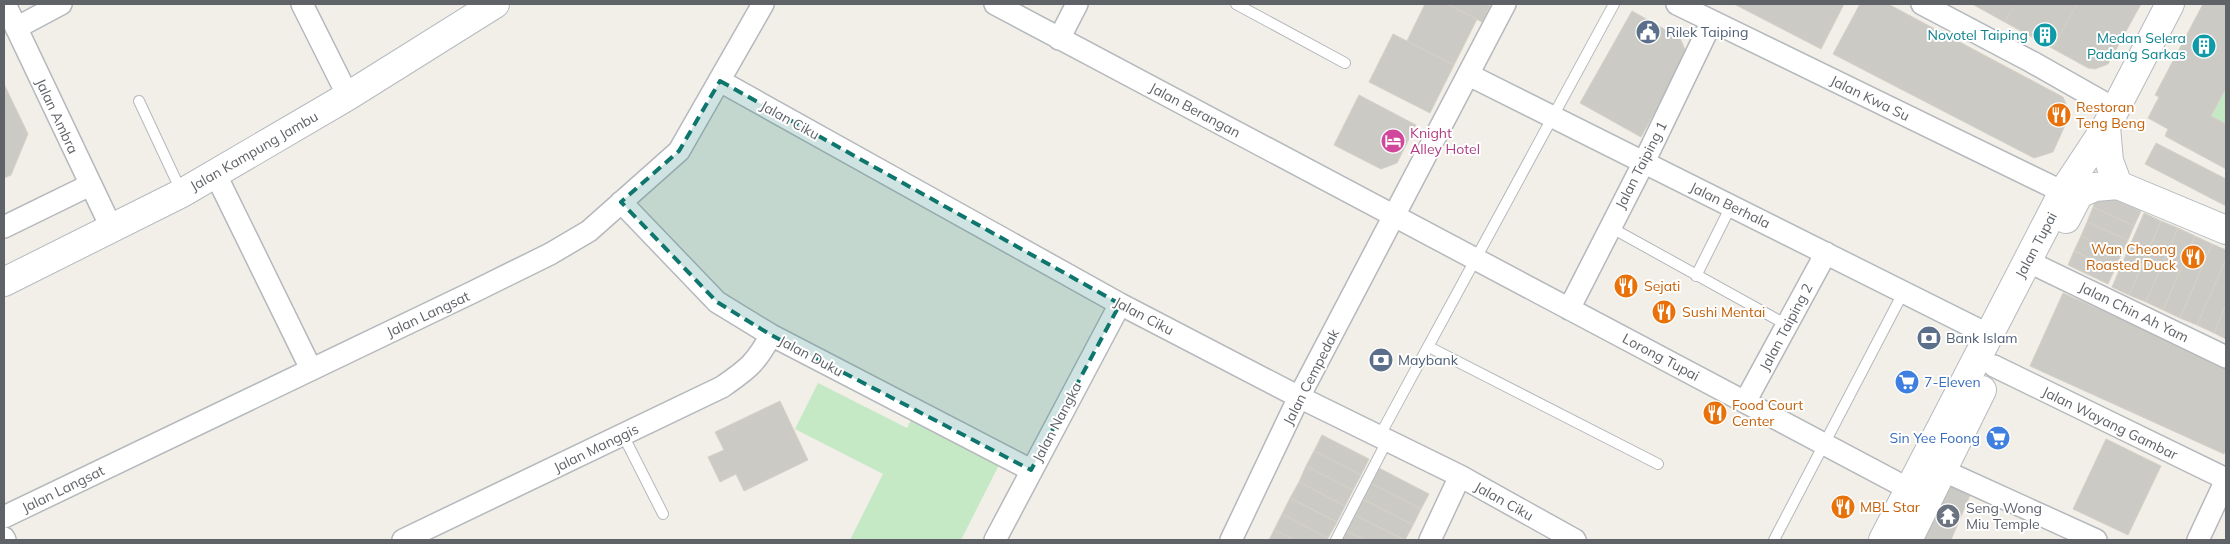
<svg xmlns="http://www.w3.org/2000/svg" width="2230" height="544" font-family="Mulish,sans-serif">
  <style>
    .green { fill: #c5e8c5 }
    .building { fill: #cccac5; stroke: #d6d1c6 }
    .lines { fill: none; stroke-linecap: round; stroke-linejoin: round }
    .service-casing { stroke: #b5b8bc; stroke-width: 12 }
    .minor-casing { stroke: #b5b8bc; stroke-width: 24 }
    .secondary-casing { stroke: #b6babf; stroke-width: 30 }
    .service { stroke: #fff; stroke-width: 10 }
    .minor { stroke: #fff; stroke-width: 21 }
    .secondary { stroke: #fff; stroke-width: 28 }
    .marked { fill: #0f766e; fill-opacity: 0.2; stroke: #0f766e; stroke-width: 4; stroke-dasharray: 10 6; stroke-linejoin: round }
    .labels { text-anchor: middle; stroke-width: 4; stroke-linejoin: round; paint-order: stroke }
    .service-label { font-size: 14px; fill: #4e5e75; stroke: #fff; text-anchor: start }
    .culture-label { font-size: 14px; fill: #0d838f; stroke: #fff; text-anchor: end }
    .street-label { font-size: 14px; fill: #5f6368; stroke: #fff }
    .food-label { font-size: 14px; fill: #c56008; stroke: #fff; text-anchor: start }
    .hotel-label { font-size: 14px; fill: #b23c85; stroke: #fff; text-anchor: start }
    .shop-label { font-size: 14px; fill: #366cbe; stroke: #fff; text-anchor: start }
    .worship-label { font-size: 14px; fill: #5b616d; stroke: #fff; text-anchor: start }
  </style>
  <rect width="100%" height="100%" fill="#f1efe8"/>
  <path class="green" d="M2226 88V124L2211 116Z
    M818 383 907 428 911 420 999 465 961 540H850L883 474 795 429Z"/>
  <path class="building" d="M1425 4H1447L1477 19 1454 65 1407 41Z
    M1447 4H1485L1490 6 1482 22Z
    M1734 4H1844L1821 49Z
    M1860 4H1888L2063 97 2070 114 2053 152 2034 158 1833 54Z
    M1972 4H2141L2108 64 2095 69 2088 68Z
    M2012 4H2077L2053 48 2005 22 2014 5Z
    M2203 4H2226V88L2211 116 2226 124V169L2165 136 2168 129 2148 118 2159 97 2155 95Z
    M1632 11 1680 38 1687 54 1641 137 1580 103Z
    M1393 34 1454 65 1430 113 1369 82Z
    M4 84 28 134 11 175 4 178Z
    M1359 95 1416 125 1397 163 1381 169 1334 145Z
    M2156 143 2226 179V206L2145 164Z
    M2100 192 2141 211 2134 226 2093 207Z
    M2093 207 2134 226 2128 240 2087 222Z
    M2144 213 2161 221 2129 295 2112 287Z
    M2161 221 2178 228 2146 302 2129 295Z
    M2087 222 2128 240 2121 255 2081 236Z
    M2178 228 2195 236 2163 310 2146 302Z
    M2081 236 2121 255 2115 269 2074 251Z
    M2195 236 2212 244 2180 318 2163 310Z
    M2212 244 2226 250V259L2197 325 2180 318Z
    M2074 251 2115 269 2108 284 2068 265Z
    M2226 259V305L2214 333 2197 325Z
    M2063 293 2226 366V449L2224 454 2030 366Z
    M2226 305V339L2214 333Z
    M780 401 808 460 744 491 736 474 720 482 708 457 724 450 715 432Z
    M1322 435 1369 459 1361 475 1314 451Z
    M2106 439 2161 466 2128 535 2073 509Z
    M1314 451 1361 475 1353 490 1306 466Z
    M1306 466 1353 490 1345 506 1299 482Z
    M1377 467 1429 494 1421 509 1369 482Z
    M1299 482 1345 506 1337 522 1290 498Z
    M1369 482 1421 509 1413 525 1361 498Z
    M1950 483 1971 493 1951 540H1923Z
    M1290 498 1337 522 1328 538 1282 514Z
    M1361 498 1413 525 1405 540 1353 514Z
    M1282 514 1328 538 1327 540H1295L1274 530Z
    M1353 514 1404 540H1365L1345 530Z
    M1274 530 1295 540H1269Z
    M1345 530 1365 540H1340Z"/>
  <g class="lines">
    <defs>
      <path id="service" d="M1236 4 1345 63
        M139 101 182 193
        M1610 227 1787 325
        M1696 276 1731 206
        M1429 347 1658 464
        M623 435 663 514
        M1379 437 1614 4
        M1336 540 1387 441
        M1774 540 1904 291"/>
      <path id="minor" d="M5 4 111 227
        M302 4 348 96
        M995 4 1922 496
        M1677 4 2063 192
        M1922 4 2032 62 2115 109
        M16 28 61 4
        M1059 39 1077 4
        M1469 75 1991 336
        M720 81 1120 304 1299 397 1460 476 1575 540
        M215 173 311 369
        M621 202 717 302 771 335 1031 470
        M4 227 90 185
        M2027 261 2226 357
        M1569 309 1644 162 1712 21
        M1994 366 2226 479
        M1745 402 1826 253
        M1942 470 2096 540
        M4 517 473 292 550 254 589 231 679 151 763 4
        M4 538 5 540
        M403 540 722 387C748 369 756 363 771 335
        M995 540 1120 304
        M1231 540 1299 397 1505 4
        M1430 540 1460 476
        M2198 540 2226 480"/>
      <path id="secondary" d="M2106 127 2109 161 2118 185
        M2066 219 2079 194 2095 187 2118 185 2226 230
        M4 282 182 193 348 96 495 4
        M1883 540 2063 192 2106 127 2170 4
        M1908 540 1982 390"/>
    </defs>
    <use href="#service" class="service-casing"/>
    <use href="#minor" class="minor-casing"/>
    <use href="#secondary" class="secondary-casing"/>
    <use href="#service" class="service"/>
    <use href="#minor" class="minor"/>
    <use href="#secondary" class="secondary"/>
  </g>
  <path class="marked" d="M720 81 1120 304 1031 470 771 335 717 302 621 202 679 151Z"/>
  <defs>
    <symbol id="civic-disc" viewBox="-11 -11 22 22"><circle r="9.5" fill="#5c6f8a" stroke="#fff"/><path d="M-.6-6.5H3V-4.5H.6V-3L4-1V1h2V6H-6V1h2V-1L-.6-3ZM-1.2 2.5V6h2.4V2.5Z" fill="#fff"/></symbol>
    <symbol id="building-disc" viewBox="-11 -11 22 22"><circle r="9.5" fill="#0f9aa8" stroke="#fff"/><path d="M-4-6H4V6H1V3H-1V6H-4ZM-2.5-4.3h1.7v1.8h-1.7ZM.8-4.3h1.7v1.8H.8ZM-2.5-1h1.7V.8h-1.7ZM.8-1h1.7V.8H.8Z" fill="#fff"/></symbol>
    <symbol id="restaurant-disc" viewBox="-11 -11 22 22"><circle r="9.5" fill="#e8710a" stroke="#fff"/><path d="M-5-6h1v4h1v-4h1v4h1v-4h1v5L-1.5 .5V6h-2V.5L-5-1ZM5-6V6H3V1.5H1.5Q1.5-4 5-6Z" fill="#fff"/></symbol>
    <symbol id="hotel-disc" viewBox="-11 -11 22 22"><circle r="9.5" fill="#d1479c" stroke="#fff"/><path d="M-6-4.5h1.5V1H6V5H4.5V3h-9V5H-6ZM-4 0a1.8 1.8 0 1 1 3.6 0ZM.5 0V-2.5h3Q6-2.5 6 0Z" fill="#fff"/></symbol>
    <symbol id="bank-disc" viewBox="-11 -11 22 22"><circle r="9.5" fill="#5c6f8a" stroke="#fff"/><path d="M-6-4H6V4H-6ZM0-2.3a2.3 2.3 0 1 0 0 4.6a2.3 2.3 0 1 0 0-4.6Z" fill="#fff"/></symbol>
    <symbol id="supermarket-disc" viewBox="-11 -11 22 22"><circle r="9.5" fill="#3f7fe0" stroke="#fff"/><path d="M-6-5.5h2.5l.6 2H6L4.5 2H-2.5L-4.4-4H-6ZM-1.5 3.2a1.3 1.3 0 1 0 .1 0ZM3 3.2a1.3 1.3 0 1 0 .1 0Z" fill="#fff"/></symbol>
    <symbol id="temple-disc" viewBox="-11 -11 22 22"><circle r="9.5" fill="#6b7280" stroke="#fff"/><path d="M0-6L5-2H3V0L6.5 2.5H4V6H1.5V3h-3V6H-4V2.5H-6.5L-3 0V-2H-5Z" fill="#fff"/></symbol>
  </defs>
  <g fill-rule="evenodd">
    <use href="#civic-disc" x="1634" y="18" width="28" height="28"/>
    <use href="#building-disc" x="2031" y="21" width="28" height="28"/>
    <use href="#building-disc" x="2190" y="32" width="28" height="28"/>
    <use href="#restaurant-disc" x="2045" y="101" width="28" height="28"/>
    <use href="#hotel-disc" x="1379" y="127" width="28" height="28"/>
    <use href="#restaurant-disc" x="2179" y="243" width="28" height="28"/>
    <use href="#restaurant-disc" x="1612" y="272" width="28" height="28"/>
    <use href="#restaurant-disc" x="1650" y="298" width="28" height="28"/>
    <use href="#bank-disc" x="1915" y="324" width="28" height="28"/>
    <use href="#bank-disc" x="1367" y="346" width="28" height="28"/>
    <use href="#supermarket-disc" x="1893" y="368" width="28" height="28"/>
    <use href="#restaurant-disc" x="1701" y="399" width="28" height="28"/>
    <use href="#supermarket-disc" x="1984" y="424" width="28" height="28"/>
    <use href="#restaurant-disc" x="1829" y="493" width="28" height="28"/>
    <use href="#temple-disc" x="1934" y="502" width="28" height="28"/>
  </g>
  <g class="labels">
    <g class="service-label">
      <text x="1666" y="37">Rilek Taiping</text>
      <text x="1946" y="343">Bank Islam</text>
      <text x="1398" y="365">Maybank</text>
    </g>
    <g class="culture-label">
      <text x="2028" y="40">Novotel Taiping</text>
      <text x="2186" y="43">Medan Selera<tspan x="2186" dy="16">Padang Sarkas</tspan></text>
    </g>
    <g class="street-label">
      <text transform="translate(1870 98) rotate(26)" y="5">Jalan Kwa Su</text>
      <text transform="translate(1195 110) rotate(28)" y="5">Jalan Berangan</text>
      <text transform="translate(57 116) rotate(65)" y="5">Jalan Ambra</text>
      <text transform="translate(790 120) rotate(29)" y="5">Jalan Ciku</text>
      <text transform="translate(254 151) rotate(-30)" y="5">Jalan Kampung Jambu</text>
      <text transform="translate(1641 165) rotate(-63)" y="5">Jalan Taiping 1</text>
      <text transform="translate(1730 205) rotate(26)" y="5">Jalan Berhala</text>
      <text transform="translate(2036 245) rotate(-62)" y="5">Jalan Tupai</text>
      <text transform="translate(2134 312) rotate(26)" y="5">Jalan Chin Ah Yam</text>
      <text transform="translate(428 314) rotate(-25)" y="5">Jalan Langsat</text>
      <text transform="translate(1144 316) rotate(28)" y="5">Jalan Ciku</text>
      <text transform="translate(1786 327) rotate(-62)" y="5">Jalan Taiping 2</text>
      <text transform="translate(811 356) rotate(28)" y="5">Jalan Duku</text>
      <text transform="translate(1661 357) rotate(28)" y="5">Lorong Tupai</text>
      <text transform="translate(1311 377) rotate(-63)" y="5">Jalan Cempedak</text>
      <text transform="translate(1057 422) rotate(-62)" y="5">Jalan Nangka</text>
      <text transform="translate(2110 423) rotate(26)" y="5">Jalan Wayang Gambar</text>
      <text transform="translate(596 448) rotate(-26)" y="5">Jalan Manggis</text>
      <text transform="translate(63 489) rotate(-26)" y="5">Jalan Langsat</text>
      <text transform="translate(1504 501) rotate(29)" y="5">Jalan Ciku</text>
    </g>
    <g class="food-label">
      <text x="2076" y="112">Restoran<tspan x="2076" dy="16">Teng Beng</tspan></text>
      <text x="2176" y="254" text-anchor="end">Wan Cheong<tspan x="2176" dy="16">Roasted Duck</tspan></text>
      <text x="1644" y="291">Sejati</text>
      <text x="1682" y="317">Sushi Mentai</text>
      <text x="1732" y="410">Food Court<tspan x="1732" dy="16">Center</tspan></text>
      <text x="1860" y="512">MBL Star</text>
    </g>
    <g class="hotel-label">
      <text x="1410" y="138">Knight<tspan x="1410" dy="16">Alley Hotel</tspan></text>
    </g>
    <g class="shop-label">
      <text x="1924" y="387">7-Eleven</text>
      <text x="1980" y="443" text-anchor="end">Sin Yee Foong</text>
    </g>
    <g class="worship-label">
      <text x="1966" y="513">Seng Wong<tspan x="1966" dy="16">Miu Temple</tspan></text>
    </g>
  </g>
  <rect width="2230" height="544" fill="none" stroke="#5f6368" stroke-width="10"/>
</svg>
